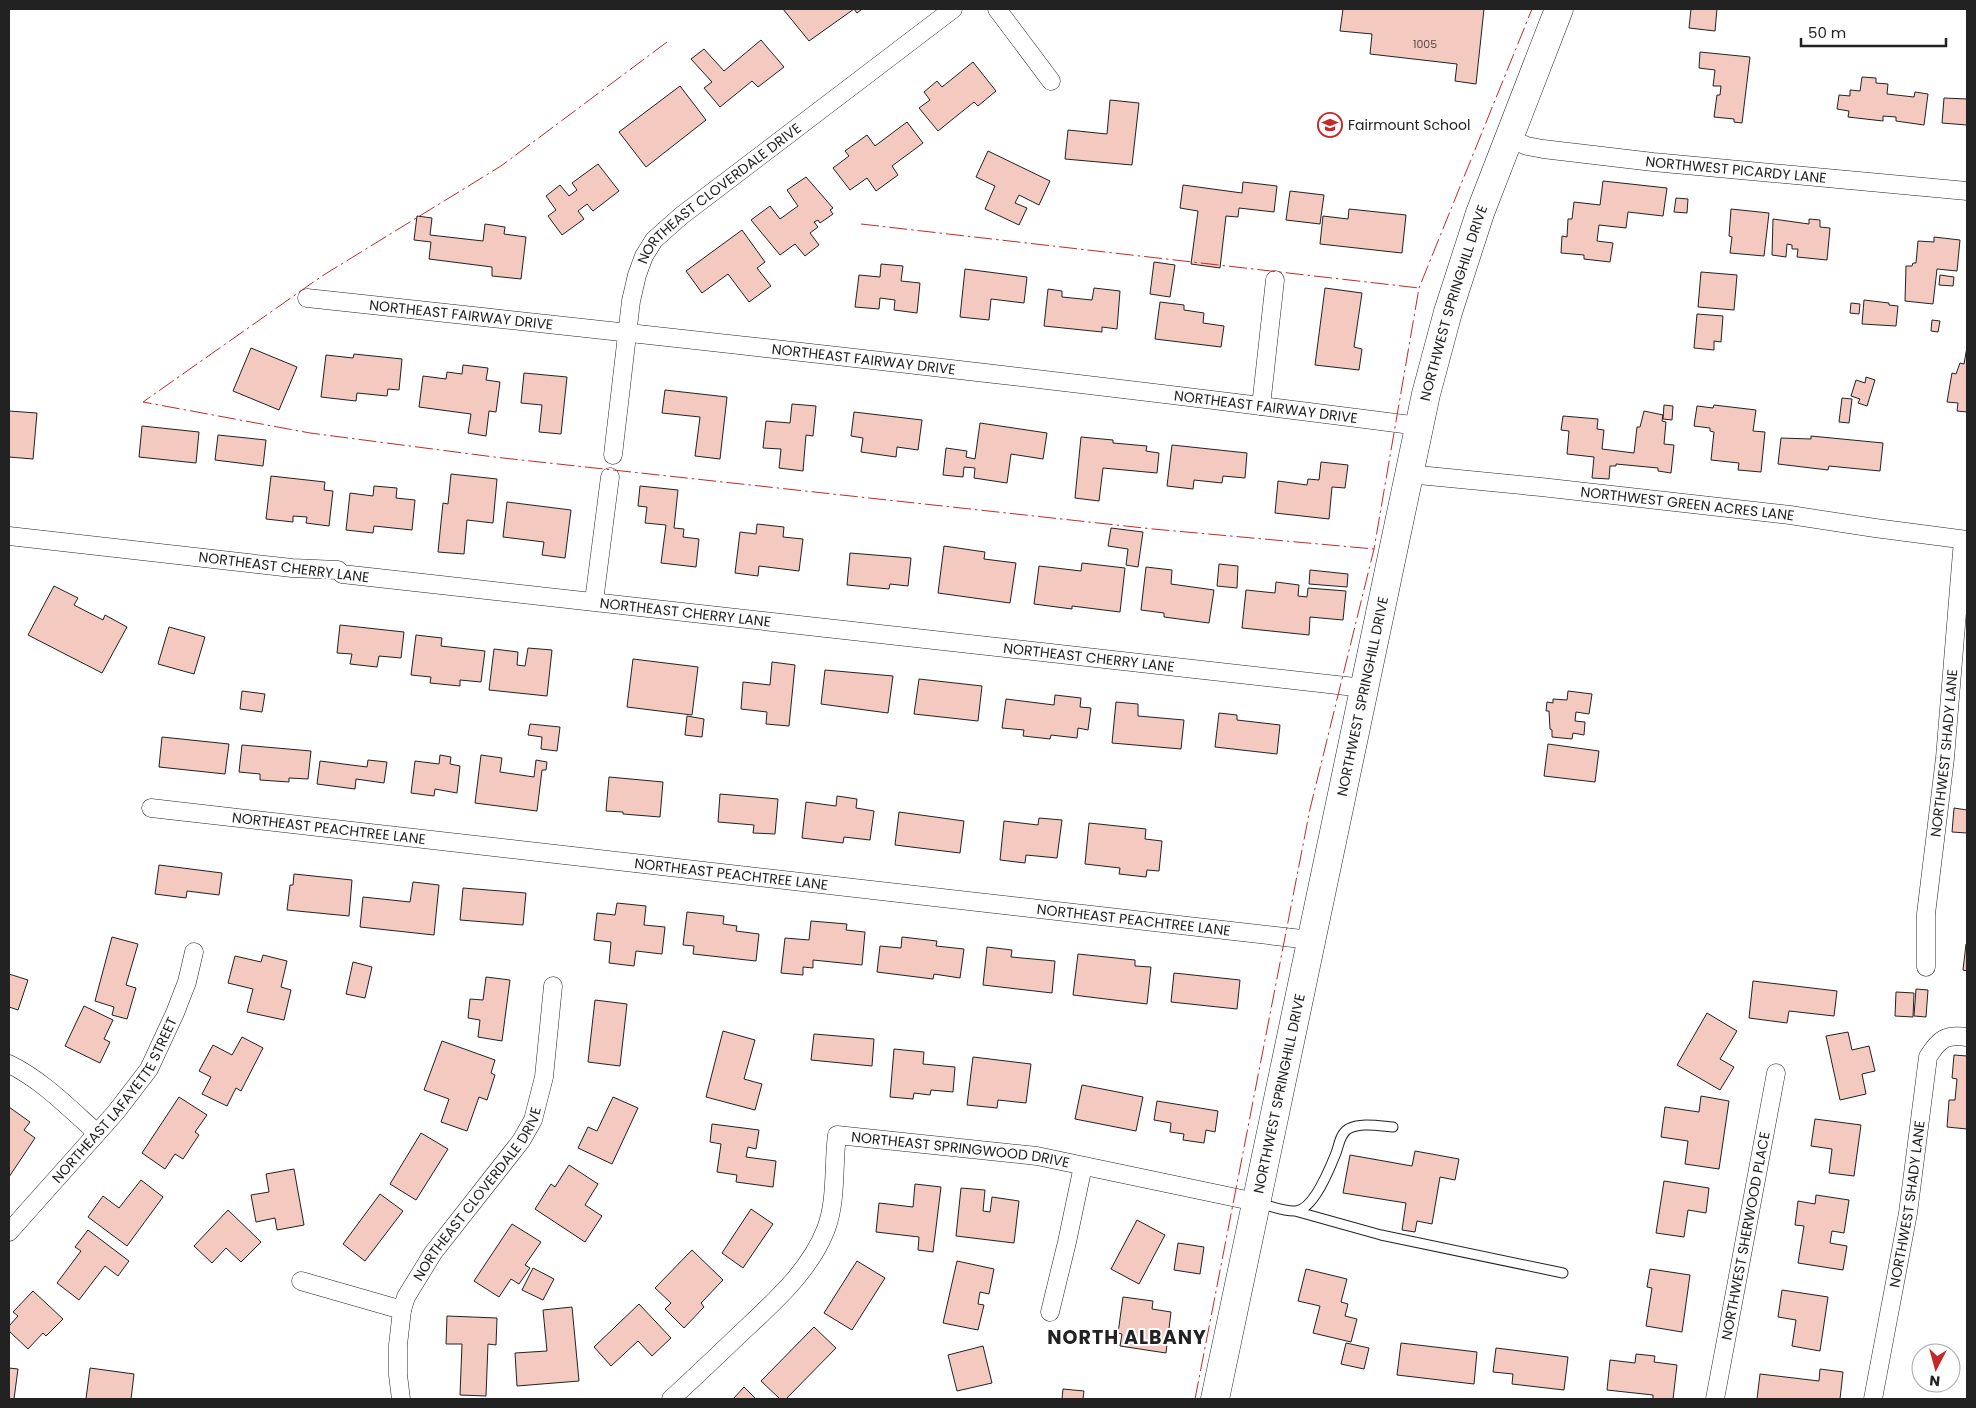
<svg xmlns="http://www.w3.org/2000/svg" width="1976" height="1408" font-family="Poppins,sans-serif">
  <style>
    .building { fill: #f3c9c0; stroke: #222 }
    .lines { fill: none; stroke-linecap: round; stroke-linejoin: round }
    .lane-casing { stroke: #222; stroke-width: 11 }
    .street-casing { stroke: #222; stroke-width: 19 }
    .primary-casing { stroke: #222; stroke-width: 29 }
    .lane { stroke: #fff; stroke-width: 9 }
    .street { stroke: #fff; stroke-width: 18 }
    .primary { stroke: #fff; stroke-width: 28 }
    .power { stroke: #c62828; stroke-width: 1; stroke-dasharray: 18 4 2.5 4; stroke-linecap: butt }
    .labels { text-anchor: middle; stroke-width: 4; stroke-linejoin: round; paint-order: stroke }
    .number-label { font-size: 11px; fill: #564c4a }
    .poi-label { font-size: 14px; fill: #222; stroke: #fff; text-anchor: start }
    .street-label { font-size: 14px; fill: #222; stroke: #fff }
    .district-label { font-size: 19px; font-weight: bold; letter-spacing: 1px; fill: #222; stroke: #fff }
  </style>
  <rect width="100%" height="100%" fill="#fff"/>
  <path class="building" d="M783 9H862L857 13 854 9 809 41Z
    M1343 9H1484L1476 84 1455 81 1457 64 1370 54 1372 34 1340 31Z
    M1691 9H1717L1715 31 1689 28Z
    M761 40 784 67 758 87 752 81 720 107 704 88 712 82 691 59 704 49 724 71Z
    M1700 52 1750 57 1742 123 1734 122V119L1714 117 1717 95H1720L1721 86H1713L1715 70 1699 68Z
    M973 62 996 91 978 106 974 102 938 131 919 108 930 100 924 92 937 81 942 87Z
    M1862 77 1876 78V83L1888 84 1887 94 1914 97 1915 92 1928 94 1924 125 1896 121V117L1883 116V121L1848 117 1849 111 1837 109 1839 95 1850 96V90L1860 91Z
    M680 86 706 120 646 167 619 132Z
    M1944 98 1967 99V125L1942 123Z
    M1110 100 1139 103 1132 165 1065 159 1068 130 1107 134Z
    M907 122 923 143 892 166 898 175 876 191 867 178 850 190 833 168 849 156 845 151 867 135 875 146Z
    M988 151 1050 181 1039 205 1019 195 1015 203 1027 208 1019 225 985 209 995 186 976 177Z
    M598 164 619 191 593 211 587 204 578 211 584 219 562 235 548 216 556 210 546 196 560 185 569 196 577 190 572 183Z
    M806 177 833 208 830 210 833 214 820 223 818 220 814 222 818 227 810 233 819 245 805 256 795 244 780 255 751 220 770 206 780 219 798 206 787 190Z
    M1603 181 1667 188 1663 216 1628 212 1626 228 1599 225 1597 241 1613 243 1610 262 1584 259V255L1561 253 1562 236 1567 237 1568 219H1572L1574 202 1600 205Z
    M1243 182 1277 186 1274 212 1239 208 1238 217 1226 216 1220 268 1191 264 1198 211 1180 208 1183 185 1242 193Z
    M1290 191 1324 195 1320 224 1286 220Z
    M1676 198 1688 199 1687 213 1674 212Z
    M1349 209 1406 215 1402 253 1320 244 1323 216 1348 219Z
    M1731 209 1769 213 1764 256 1730 253 1732 237 1729 236Z
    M417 216 432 218 430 235 483 241 485 224 505 227 504 234 526 237 521 279 492 276V267L429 259 431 242 414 240Z
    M1773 219 1809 224V219L1820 220V227L1830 228 1827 260 1797 257 1798 249H1792V245L1787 244 1786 257 1772 255Z
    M742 230 765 262 757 268 771 286 749 302 728 274 702 293 686 271Z
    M1934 237 1960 240 1957 271 1937 269 1933 304 1905 301 1906 266H1912L1913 263H1916L1918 241 1934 242Z
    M1154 262 1175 265 1170 297 1150 294Z
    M881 264 903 266 901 281 920 283 917 313 894 310 895 300 880 298 879 309 855 307 859 275 880 277Z
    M965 269 1027 277 1024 303 991 299 989 320 960 317Z
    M1701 272 1737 275 1734 310 1698 307Z
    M1940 275 1954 277 1953 286 1939 285Z
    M1094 288 1120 291 1117 329 1102 327V332L1044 326 1048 289 1062 291V297L1092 300Z
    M1325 288 1362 293 1354 347 1362 349 1359 370 1315 365Z
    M1864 300 1889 303V305L1898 306 1896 326 1862 324Z
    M1160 302 1184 305V310L1204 313 1203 323 1224 326 1221 347 1155 339Z
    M1851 303 1860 304 1859 314 1850 313Z
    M1697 314 1723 316 1721 342 1714 341V350L1694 348Z
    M1932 320 1940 321 1938 332 1931 331Z
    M1967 347V412L1957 411 1958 403 1947 402 1952 373 1956 374 1960 363 1964 364Z
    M251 348 297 367 279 410 233 391Z
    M354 354 402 359 399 390 388 389 387 396 357 393 356 401 321 397 326 355 353 358Z
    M463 365 488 368 486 380 500 382 496 412 489 411 486 436 468 433 471 414 419 407 423 376 446 379 447 372 462 374Z
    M524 373 567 377 561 434 539 432 542 405 521 403Z
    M1866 377 1875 380 1867 406 1858 403 1860 399 1851 396 1856 380 1865 383Z
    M665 390 727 397 720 459 695 456 700 417 662 413Z
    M1842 398 1852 399 1849 423 1839 422Z
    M792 404 816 406 813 436 806 435 803 471 779 468 781 449 763 448 766 421 790 423Z
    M1664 405 1673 406 1672 420 1663 419Z
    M1714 405 1756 410 1753 431 1765 432 1761 472 1738 470 1739 463 1711 460 1714 432 1710 431V428L1694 426 1697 406 1713 408Z
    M9 411 37 413 33 459 9 457Z
    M1644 411 1663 415 1662 421 1666 422 1664 444 1674 445 1671 473 1658 471V468L1616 464V466H1610L1609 479 1592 478 1594 457 1567 454 1569 431 1561 430 1563 416 1598 419 1597 429 1604 430 1602 449 1634 453 1637 427H1640Z
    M854 412 922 420 918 450 897 447 896 457 861 452 863 438 851 436Z
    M980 423 1047 433 1043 459 1011 454 1007 483 974 478 975 468 964 467 963 477 943 475 946 448 967 451 966 457 975 459Z
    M142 426 199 432 196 463 139 457Z
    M218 435 266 440 263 466 215 460Z
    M1811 436 1883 443 1880 471 1829 466 1828 470 1778 464 1781 438 1811 439Z
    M1081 437 1113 440V443L1147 446 1146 451 1159 453 1157 473 1103 468 1099 501 1075 498Z
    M1172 445 1247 453 1245 478 1223 476 1222 483 1194 480 1193 489 1167 486Z
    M1321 462 1348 465 1345 488 1332 487 1329 519 1275 513 1278 481 1307 485 1308 479 1319 480Z
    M451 474 497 479 493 523 467 520 464 554 438 552 443 503 448 504Z
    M271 476 325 482 324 490 333 491 329 526 306 523 307 517 293 516V522L266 519Z
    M374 486 397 488 396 498 415 500 412 530 374 526 373 533 346 530 350 493 373 496Z
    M640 486 678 490 674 528 684 529 683 537 699 539 696 567 661 563 666 525 645 523 647 507 638 506Z
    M507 502 571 510 565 558 542 555 544 542 503 537Z
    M757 524 784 527 783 537 803 539 799 571 759 566 758 576 735 573 740 532 756 534Z
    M1111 528 1143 532 1138 567 1126 565 1128 549 1108 546Z
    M944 546 985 552 984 559 1016 563 1010 603 938 593Z
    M850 553 911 558 908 586 890 584 889 589 847 585Z
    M1082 563 1125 568 1120 612 1072 606V609L1034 604 1039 566 1081 571Z
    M1219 564 1238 566 1237 588 1217 586Z
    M1146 567 1172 570 1171 584 1214 590 1209 623 1164 617V613L1141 610Z
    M1310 570 1348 574 1347 587 1309 584Z
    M1276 582 1299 585 1298 596 1307 597 1308 588 1346 591 1343 620 1310 617 1309 635 1242 628 1246 590 1275 593Z
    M54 586 78 598 74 605 103 620 105 615 127 627 102 673 28 635Z
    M340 625 404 632 401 658 379 656 377 667 350 664 352 654 337 653Z
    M169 627 205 637 194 674 158 664Z
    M416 635 442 638 441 646 485 651 481 682 460 680V686L430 683 431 677 411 675Z
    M528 648 552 650 547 696 489 690 494 649 518 652 517 665 525 666Z
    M633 659 698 667 692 715 627 707Z
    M772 662 795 665 789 726 766 724 767 712 741 709 743 682 770 685Z
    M825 670 893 676 888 713 821 704Z
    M919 679 982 686 978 721 914 714Z
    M242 691 265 694 262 712 240 709Z
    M1568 691 1592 694 1589 714 1576 712 1575 721 1585 722 1584 735 1573 733 1572 739 1552 737V730L1550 729 1549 711H1546L1547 702 1553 703V699L1567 700Z
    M1055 695 1081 698 1080 707 1091 708 1088 730 1078 728 1077 738 1051 735 1050 739 1023 736 1024 730 1002 728 1006 699 1054 705Z
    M1116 702 1138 704V716L1184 720 1181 749 1112 743Z
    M1219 713 1237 715V720L1280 725 1277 754 1215 747Z
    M687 716 704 719 702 737 685 735Z
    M530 724 560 727 557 751 541 749 542 737 528 735Z
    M162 737 229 744 225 774 159 767Z
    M1548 744 1599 751 1595 782 1544 776Z
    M242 745 311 751 308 779 289 778V782L260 780V774L239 772Z
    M440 755 451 757 450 764 460 766 457 793 435 789 434 796 411 793 415 761 439 764Z
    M481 755 502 758 500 772 534 777 536 760 547 762 546 770H542L537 811 475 803Z
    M368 760 387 762 384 783 356 779 355 789 317 784 320 761 367 767Z
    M609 777 663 782 660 817 623 814V812L606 811Z
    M720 794 778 799 775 834 753 833 754 825 718 822Z
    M837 796 857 799 856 808 874 811 870 840 844 837 843 843 802 838 806 802 836 806Z
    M1954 808 1967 810V833L1952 832Z
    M899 812 964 821 960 853 895 845Z
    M1039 818 1062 820 1057 858 1026 855 1025 863 1000 860 1004 821 1038 825Z
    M1089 823 1146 829 1145 839 1162 841 1159 871 1147 870 1146 877 1119 874 1120 868 1085 864Z
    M159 865 222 873 219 895 187 891 186 898 155 894Z
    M294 874 352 880 349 916 287 910 290 885H293Z
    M413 882 439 885 434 935 360 927 363 897 410 902Z
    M463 888 526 893 523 925 460 920Z
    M617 903 646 906 644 925 665 927 662 954 636 951 634 966 609 963 611 942 594 940 597 913 615 915Z
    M687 912 724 916 723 924 737 926 736 931 759 934 756 961 693 954 694 946 683 945Z
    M811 921 847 924 846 930 865 932 862 965 813 960V968L803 967V975L781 973 785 938 809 940Z
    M112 937 138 944 126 985 136 988 127 1019 112 1015 114 1007 95 1001Z
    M902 937 937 941 936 946 964 949 960 978 934 974 933 979 877 972 880 946 901 948Z
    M1966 944H1967V971L1963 970Z
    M987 947 1012 950 1011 957 1055 961 1052 993 983 985Z
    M1078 954 1135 960V966L1151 967 1147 1004 1073 995Z
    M263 955 287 961 281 987 291 990 284 1020 247 1012 253 989 228 983 235 956 261 962Z
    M353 962 372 967 365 998 346 994Z
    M1174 973 1240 980 1237 1009 1171 1002Z
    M9 974 28 980 18 1010 9 1007Z
    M486 977 510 980 502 1041 478 1037 480 1020 468 1018 470 999 483 1000Z
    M1753 981 1837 991 1834 1016 1789 1011 1787 1023 1749 1018Z
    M1916 989 1928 990 1926 1017 1914 1016Z
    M1896 992 1914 993 1913 1017 1895 1016Z
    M595 1000 627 1004 620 1066 588 1062Z
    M84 1006 113 1020 104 1039 110 1042 100 1063 65 1046Z
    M1707 1013 1737 1031 1720 1059 1734 1067 1720 1090 1677 1065Z
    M723 1031 755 1040 744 1079 762 1084 755 1110 706 1097Z
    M1848 1032 1852 1050 1869 1046 1875 1071 1862 1074 1866 1094 1840 1100 1826 1036Z
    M814 1034 874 1039 872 1066 811 1060Z
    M242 1037 263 1048 241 1091 236 1088 227 1106 202 1094 211 1077 199 1071 213 1045 232 1055Z
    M442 1041 495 1060 491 1073 495 1075 487 1100 479 1097 467 1131 441 1122 449 1099 424 1090Z
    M894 1049 924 1052 923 1064 955 1067 953 1092 931 1090 930 1095 914 1093 913 1099 890 1097Z
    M1954 1055 1967 1056V1129L1947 1127 1949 1100H1955L1957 1079 1952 1078Z
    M973 1057 1031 1064 1026 1103 998 1100 997 1108 967 1105Z
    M1082 1085 1143 1097 1136 1131 1075 1119Z
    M1701 1096 1729 1101 1719 1169 1685 1164 1688 1141 1661 1137 1665 1107 1699 1112Z
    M179 1097 207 1115 195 1132 199 1135 183 1159 175 1154 165 1169 142 1153Z
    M613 1097 638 1108 612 1164 578 1148 588 1127 597 1131Z
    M1157 1101 1218 1111 1215 1132 1206 1130 1204 1143 1183 1140 1184 1134 1170 1132 1171 1123 1154 1120Z
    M9 1107 30 1122 24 1130 35 1138 9 1177Z
    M1815 1119 1861 1125 1854 1176 1829 1173 1832 1149 1811 1146Z
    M712 1124 759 1130 756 1149 748 1147 746 1157 776 1161 773 1187 736 1182 737 1175 717 1172 721 1144 710 1142Z
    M421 1133 448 1149 416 1200 390 1184Z
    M1415 1151 1459 1159 1455 1180 1440 1177 1432 1224 1417 1221 1415 1232 1402 1230 1406 1203 1343 1193 1350 1155 1412 1166Z
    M569 1165 598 1184 585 1205 602 1216 585 1242 535 1209 551 1184 555 1187Z
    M294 1169 304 1225 277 1230 275 1218 256 1222 251 1195 269 1192 266 1174Z
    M141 1180 163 1197 127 1246 88 1217 103 1196 119 1208Z
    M1664 1181 1709 1188 1706 1213 1688 1210 1684 1237 1656 1233Z
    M915 1184 941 1187 933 1252 918 1250 919 1237 876 1232 879 1203 913 1207Z
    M961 1188 985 1190 983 1211 990 1212 992 1197 1019 1201 1014 1243 956 1236Z
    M380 1194 403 1211 365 1261 343 1244Z
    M1816 1195 1849 1200 1844 1233 1832 1231 1830 1243 1847 1246 1843 1270 1798 1263 1804 1226 1795 1225 1798 1201 1815 1204Z
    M751 1209 773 1224 743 1268 722 1253Z
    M228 1210 261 1242 241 1262 226 1248 212 1263 194 1246Z
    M1137 1220 1165 1235 1139 1284 1111 1269Z
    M512 1224 541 1242 525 1265 530 1268 519 1284 511 1279 499 1297 474 1281Z
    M88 1230 129 1261 118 1276 105 1266 79 1300 57 1283 81 1251 75 1247Z
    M1178 1243 1204 1247 1200 1274 1174 1270Z
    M692 1250 723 1280 701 1303 704 1307 684 1328 665 1309 671 1303 655 1288Z
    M857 1261 885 1278 852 1330 824 1313Z
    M957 1261 994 1269 989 1294 980 1292 978 1304 984 1305 978 1330 943 1323Z
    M533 1268 554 1279 543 1300 522 1290Z
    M1306 1269 1347 1279 1341 1302 1348 1304 1345 1316 1357 1319 1351 1342 1313 1333 1320 1306 1298 1301Z
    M1650 1269 1690 1275 1682 1332 1646 1326 1652 1288 1647 1287Z
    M1782 1290 1828 1297 1820 1351 1792 1346 1796 1320 1778 1317Z
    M33 1291 63 1319 46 1336 43 1333 28 1349 9 1331V1326L18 1316 13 1312Z
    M1123 1297 1153 1301 1152 1309 1171 1312 1166 1353 1120 1346 1122 1334 1118 1333Z
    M639 1304 671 1338 652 1356 638 1341 611 1366 594 1347Z
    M572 1307 579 1381 517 1386 515 1353 547 1351 543 1310Z
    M447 1316 497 1318 496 1345 488 1344 486 1396 460 1395 462 1344H446Z
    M814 1327 836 1348 786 1399H780L761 1381Z
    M1346 1343 1369 1348 1364 1369 1341 1364Z
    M1401 1343 1477 1352 1474 1384 1397 1375Z
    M983 1346 992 1383 957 1391 948 1355Z
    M1496 1348 1568 1357 1564 1390 1512 1384 1513 1374 1493 1372Z
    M1636 1354 1655 1356 1654 1362 1677 1365 1673 1399H1653V1395L1607 1390 1610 1360 1635 1363Z
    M9 1368 18 1369 14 1399H9Z
    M90 1368 134 1374 131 1399H86Z
    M1820 1369 1843 1372 1840 1399H1757L1760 1374 1819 1381Z
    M744 1387 756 1399H733Z
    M1063 1389 1084 1391 1083 1399H1062Z"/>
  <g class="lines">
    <defs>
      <path id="lane" d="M1259 1203C1270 1206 1285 1212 1296 1211 1314 1209 1330 1168 1336 1153 1339 1145 1340 1134 1348 1129 1360 1122 1380 1126 1393 1127
        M1295 1211 1381 1235 1563 1273"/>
      <g id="street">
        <path d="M997 9 1051 81"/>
        <path id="s1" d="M1508 138 1527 146 1543 149 1653 162 1967 191"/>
        <path id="s2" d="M307 298C678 338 1049 378 1419 426"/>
        <path d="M1261 406 1275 280"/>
        <path id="s3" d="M613 455 631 301 637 275 644 256 654 240 681 216 953 9"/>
        <path id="s4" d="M1408 474 1541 487 1790 515 1875 528 1967 540"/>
        <path id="s5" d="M9 536 292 568 338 570 342 574 432 584 1364 688"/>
        <path d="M594 601 610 477"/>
        <path id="s6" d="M151 808 1311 940"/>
        <path id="s7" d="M1926 967V914L1945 758 1963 540"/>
        <path d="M9 1064C42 1080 69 1108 97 1133"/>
        <path id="s8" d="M9 1232 116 1112 149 1069 175 1013 187 982 194 952"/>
        <path d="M301 1281 402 1310"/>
        <path d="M1050 1312 1067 1242 1083 1166"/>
        <path id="s9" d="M401 1399 398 1375V1345L402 1310 406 1297 433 1253 521 1141 533 1120 544 1077 553 986"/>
        <path id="s10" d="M671 1399C694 1378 717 1356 740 1334 773 1303 810 1271 826 1229 837 1200 833 1165 837 1135L1037 1156 1256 1202"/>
        <path id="s11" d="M1715 1399 1776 1073"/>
        <path id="s12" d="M1873 1399 1908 1213 1928 1057C1939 1039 1946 1034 1967 1037"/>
      </g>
      <g id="primary">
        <path id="s13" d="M1215 1399 1426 394 1448 312 1480 213 1559 9"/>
      </g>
    </defs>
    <use href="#lane" class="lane-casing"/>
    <use href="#street" class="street-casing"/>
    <use href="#primary" class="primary-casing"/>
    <use href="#lane" class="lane"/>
    <use href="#street" class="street"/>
    <use href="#primary" class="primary"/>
    <path class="power" d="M667 42 501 166 322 276 143 402 310 433 494 457 1153 529 1374 549
      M861 224 1419 288
      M1195 1399 1310 809 1374 549 1419 288 1532 9"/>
  </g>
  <defs>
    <symbol id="school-ring" viewBox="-11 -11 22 22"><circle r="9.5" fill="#fff" stroke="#c62828" stroke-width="1.5"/><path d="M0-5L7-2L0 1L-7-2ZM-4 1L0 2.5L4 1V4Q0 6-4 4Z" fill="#c62828"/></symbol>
  </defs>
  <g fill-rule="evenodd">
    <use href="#school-ring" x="1316" y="111" width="28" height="28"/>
  </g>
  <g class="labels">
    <g class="number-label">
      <text x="1425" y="48">1005</text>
    </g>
    <g class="poi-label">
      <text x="1348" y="130">Fairmount School</text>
    </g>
    <g class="street-label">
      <text dy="5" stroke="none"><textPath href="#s1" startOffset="231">NORTHWEST PICARDY LANE</textPath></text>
      <text dy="5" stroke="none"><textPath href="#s3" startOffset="300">NORTHEAST CLOVERDALE DRIVE</textPath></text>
      <text dy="5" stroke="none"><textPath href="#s13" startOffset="1122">NORTHWEST SPRINGHILL DRIVE</textPath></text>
      <text dy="5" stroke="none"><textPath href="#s2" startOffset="155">NORTHEAST FAIRWAY DRIVE</textPath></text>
      <text dy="5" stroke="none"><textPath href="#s2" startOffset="560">NORTHEAST FAIRWAY DRIVE</textPath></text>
      <text dy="5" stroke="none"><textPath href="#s2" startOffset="965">NORTHEAST FAIRWAY DRIVE</textPath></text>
      <text dy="5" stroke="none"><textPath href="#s4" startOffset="281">NORTHWEST GREEN ACRES LANE</textPath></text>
      <text transform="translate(284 567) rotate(7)" y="5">NORTHEAST CHERRY LANE</text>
      <text dy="5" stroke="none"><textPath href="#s5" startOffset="682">NORTHEAST CHERRY LANE</textPath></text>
      <text dy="5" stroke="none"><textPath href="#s5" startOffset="1088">NORTHEAST CHERRY LANE</textPath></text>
      <text dy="5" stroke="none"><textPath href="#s13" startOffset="718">NORTHWEST SPRINGHILL DRIVE</textPath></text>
      <text dy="5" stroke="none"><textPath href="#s7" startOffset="215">NORTHWEST SHADY LANE</textPath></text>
      <text dy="5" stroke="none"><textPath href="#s6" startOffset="179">NORTHEAST PEACHTREE LANE</textPath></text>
      <text dy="5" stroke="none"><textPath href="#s6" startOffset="584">NORTHEAST PEACHTREE LANE</textPath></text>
      <text dy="5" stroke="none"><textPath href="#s6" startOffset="989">NORTHEAST PEACHTREE LANE</textPath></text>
      <text dy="5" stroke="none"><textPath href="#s13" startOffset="312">NORTHWEST SPRINGHILL DRIVE</textPath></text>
      <text dy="5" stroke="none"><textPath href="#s8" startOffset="170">NORTHEAST LAFAYETTE STREET</textPath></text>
      <text dy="5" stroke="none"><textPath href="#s10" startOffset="451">NORTHEAST SPRINGWOOD DRIVE</textPath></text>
      <text dy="5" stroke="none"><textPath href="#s9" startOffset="229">NORTHEAST CLOVERDALE DRIVE</textPath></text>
      <text dy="5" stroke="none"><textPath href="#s12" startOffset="198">NORTHWEST SHADY LANE</textPath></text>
      <text dy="5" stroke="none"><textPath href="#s11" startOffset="166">NORTHWEST SHERWOOD PLACE</textPath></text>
    </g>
    <g class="district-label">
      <text x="1127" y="1344">NORTH ALBANY</text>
    </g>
  </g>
  <rect width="1976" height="1408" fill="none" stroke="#222222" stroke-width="20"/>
  <g transform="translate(1936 1368) rotate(186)"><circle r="24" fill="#ffffff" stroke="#a7a7a7"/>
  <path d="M0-4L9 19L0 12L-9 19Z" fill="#c62828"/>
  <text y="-8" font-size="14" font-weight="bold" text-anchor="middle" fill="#222222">N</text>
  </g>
  <path d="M1801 38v8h145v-8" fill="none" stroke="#222222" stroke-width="2.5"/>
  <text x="1808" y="38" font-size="15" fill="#222222" stroke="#ffffff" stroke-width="4" paint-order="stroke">50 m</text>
</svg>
